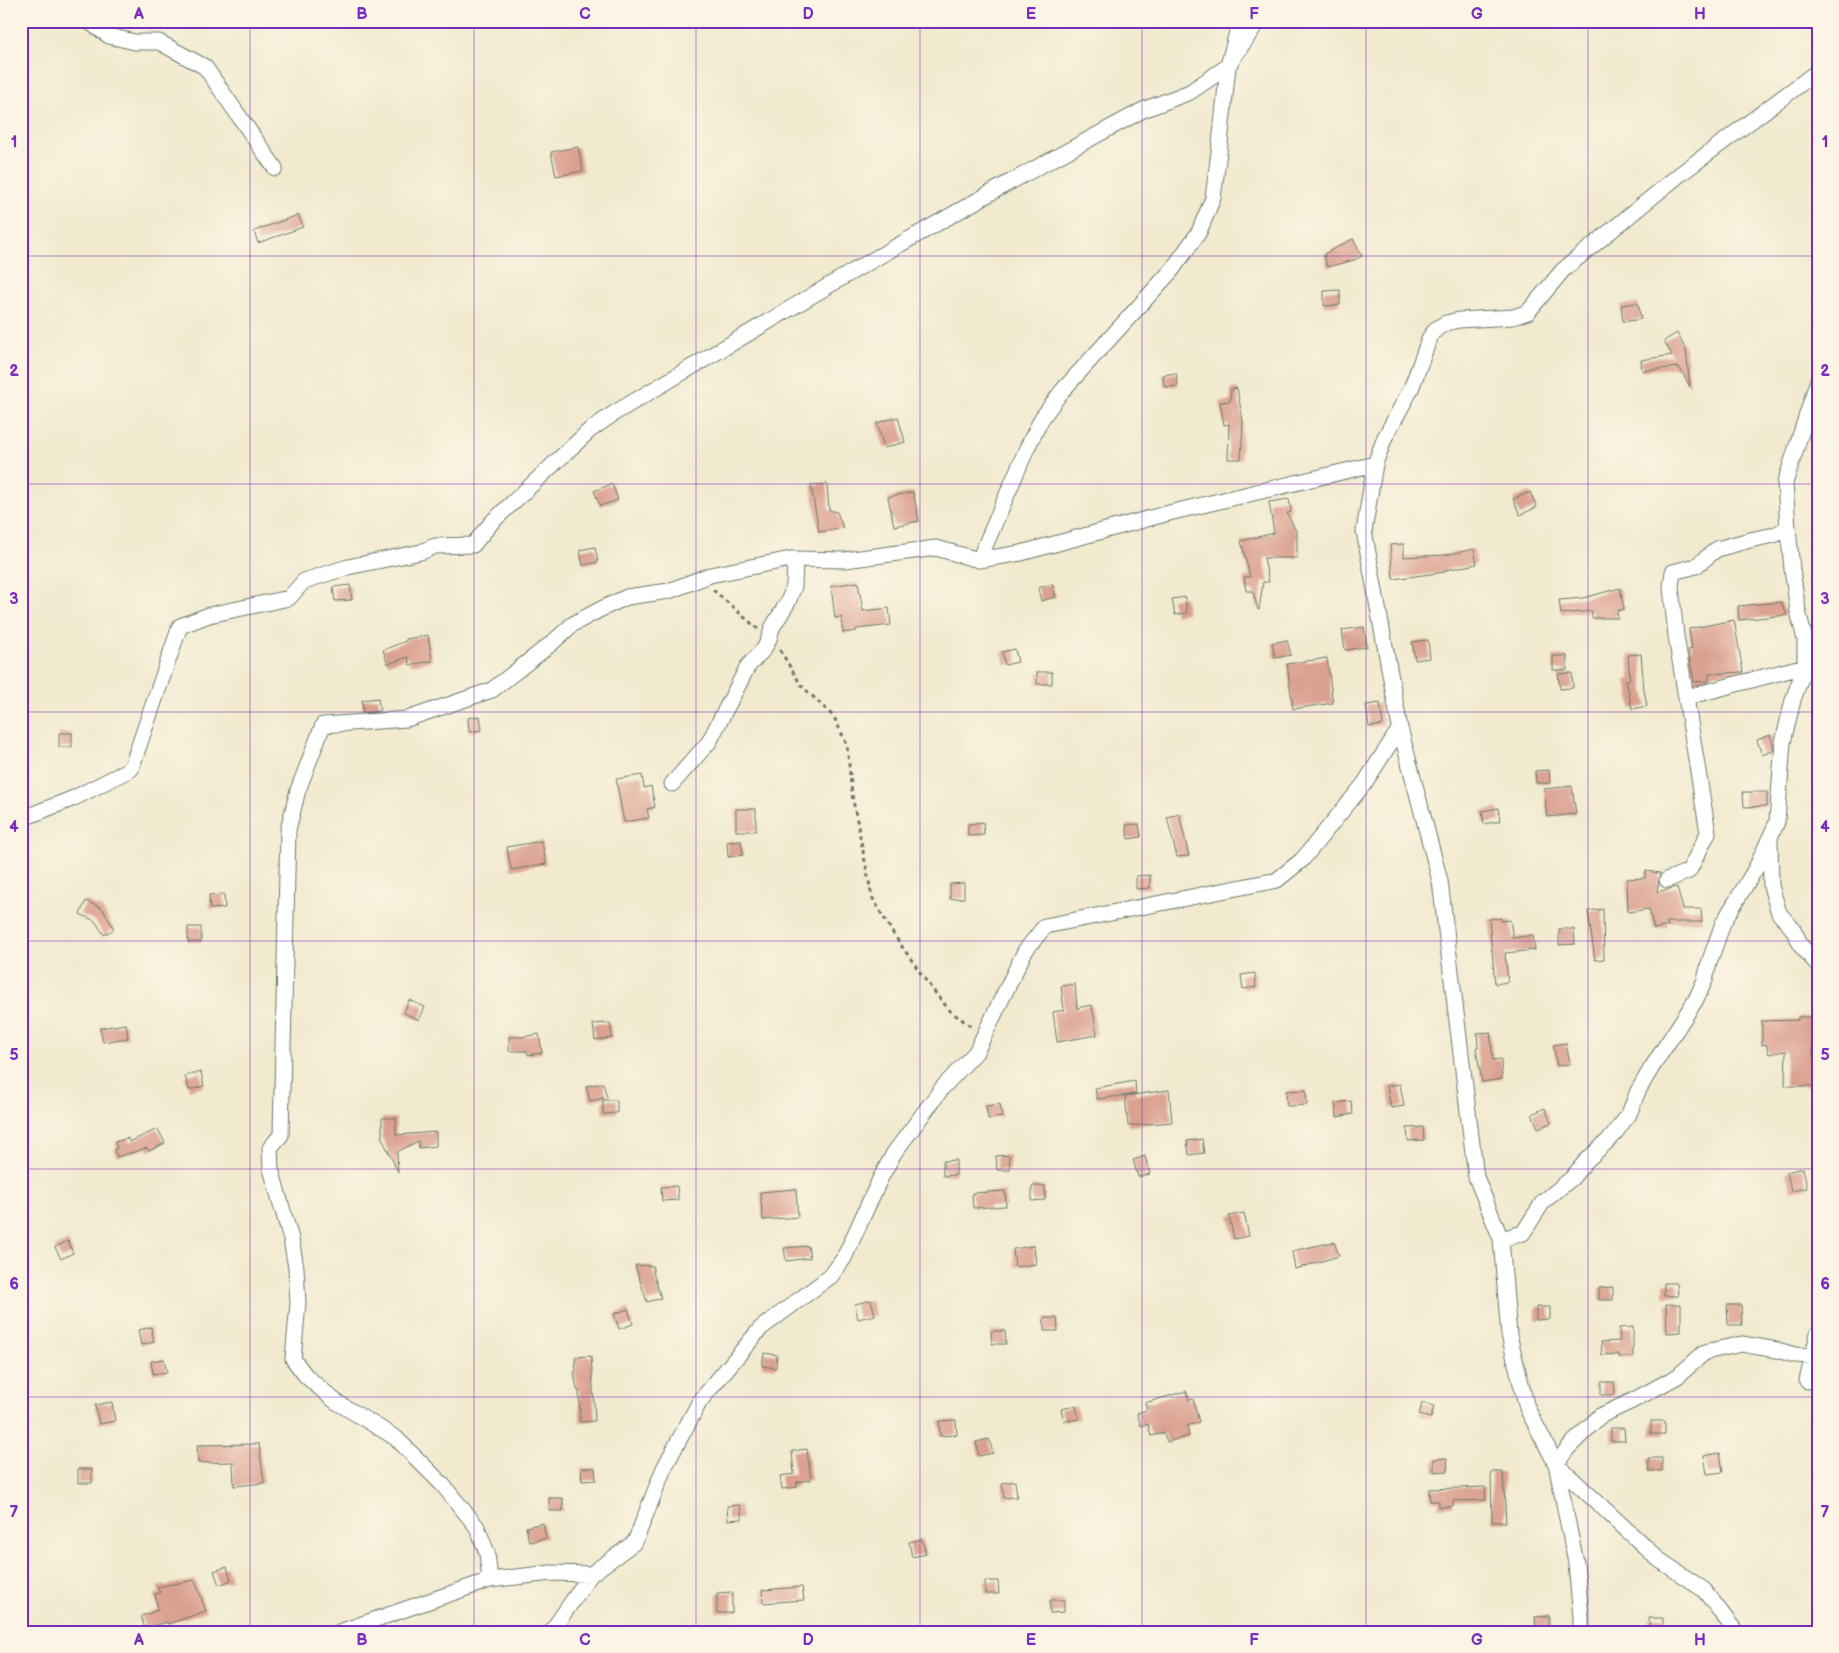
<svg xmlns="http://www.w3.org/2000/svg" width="1839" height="1653" font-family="'Balsamiq Sans',sans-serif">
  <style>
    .building { fill: #dba190 }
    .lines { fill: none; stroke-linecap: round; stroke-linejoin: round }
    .minor-casing { stroke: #687a6a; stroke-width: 17 }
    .path { stroke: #687a6a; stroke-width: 3; stroke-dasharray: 4 4; stroke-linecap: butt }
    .minor { stroke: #fff; stroke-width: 15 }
    .grid { fill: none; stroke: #7b2cbf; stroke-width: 1; stroke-opacity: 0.55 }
    .neatline { fill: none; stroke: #7b2cbf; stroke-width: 2 }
    .grid-label { font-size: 16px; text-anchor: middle; font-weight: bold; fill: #7b2cbf }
  </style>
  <rect width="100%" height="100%" fill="#fcf5e5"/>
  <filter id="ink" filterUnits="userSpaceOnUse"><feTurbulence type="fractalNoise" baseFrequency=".02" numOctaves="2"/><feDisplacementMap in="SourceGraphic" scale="10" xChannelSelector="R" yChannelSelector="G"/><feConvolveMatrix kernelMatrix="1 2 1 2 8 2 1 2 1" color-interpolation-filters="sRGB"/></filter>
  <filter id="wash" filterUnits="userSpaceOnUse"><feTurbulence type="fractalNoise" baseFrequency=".0096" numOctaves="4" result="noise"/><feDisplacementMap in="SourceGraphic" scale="20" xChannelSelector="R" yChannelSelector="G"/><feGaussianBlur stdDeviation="1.12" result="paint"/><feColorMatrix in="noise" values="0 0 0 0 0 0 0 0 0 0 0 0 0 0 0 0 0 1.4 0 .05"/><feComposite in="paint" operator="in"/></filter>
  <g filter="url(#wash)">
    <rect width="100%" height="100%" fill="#f1eacf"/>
    <g id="blocks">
      <path class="building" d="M578 147 583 171 556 176 551 152Z
        M298 215 303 227 258 243 254 231Z
        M1353 239 1362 256 1354 260 1327 267 1324 254Z
        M1340 290V305L1324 306V291Z
        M1638 303 1641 319 1623 322 1621 305Z
        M1677 333 1686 350 1690 387 1679 367 1642 371 1641 360 1672 355 1664 341Z
        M1176 373 1178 386 1164 387 1163 375Z
        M1237 388 1243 421 1241 459H1228L1229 424 1224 425 1220 402 1230 401 1231 389Z
        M898 417 905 442 884 448 877 423Z
        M612 484 618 500 600 506 594 491Z
        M827 484 829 510 837 512 843 528 819 532 811 485Z
        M913 492 919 521 894 526 888 497Z
        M1530 492 1537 507 1520 515 1513 499Z
        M1289 499 1291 512 1287 513 1297 533V558H1264L1269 582H1263L1259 610H1258L1253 591H1246L1244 577H1250L1241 541 1274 533 1269 502Z
        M1404 544V557L1445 555 1474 549 1477 564 1445 570V572L1393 579 1390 545Z
        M595 547 598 562 583 565 580 550Z
        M858 582 863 611 889 608 891 625 856 629 857 631 843 633 841 617 835 618 831 586Z
        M1052 584 1056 597 1041 601 1038 588Z
        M350 585 352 600 335 601 333 587Z
        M1620 588 1624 609 1617 611 1618 618H1592V611L1561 614 1559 600 1583 598Z
        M1185 597 1187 613 1175 615 1172 599Z
        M1781 602 1787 615 1739 620 1738 606Z
        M1734 620 1743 672 1709 674V681L1694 682 1688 650 1692 649 1689 629Z
        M1364 627 1367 647 1345 650 1342 630Z
        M428 635 432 661 410 665 408 657 388 664 383 650 406 641V639Z
        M1287 640 1291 655 1275 658 1272 643Z
        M1428 640 1430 658 1415 660 1412 642Z
        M1015 649 1018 662 1005 665 1002 652Z
        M1641 654 1644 690 1647 706 1632 709 1626 680 1630 679 1628 655Z
        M1553 656H1567V670H1553Z
        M1327 658 1333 703 1293 709 1287 664Z
        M1037 672H1052V684H1037Z
        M1572 673 1573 688 1560 689 1558 674Z
        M378 698 380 711 363 713 362 700Z
        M1380 703 1383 725 1369 727 1366 705Z
        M480 716 482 730 469 732 468 718Z
        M59 733H72V747H59Z
        M1770 735 1773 745V751L1762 755 1757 740Z
        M1549 770 1550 783H1536L1535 771Z
        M642 775 644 788 651 786 655 807 647 809 649 818 624 822 616 779Z
        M1572 786 1576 814 1547 817 1544 789Z
        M1743 792H1767V806L1744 807Z
        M1498 808 1500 821 1484 824 1482 811Z
        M736 809H756V831H736Z
        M1179 814 1189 856 1177 857 1167 817Z
        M983 822 984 835 968 836V824Z
        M1139 824 1141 837 1128 839 1126 825Z
        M542 841 546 864 511 870 507 847Z
        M741 841 743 855 728 857 727 842Z
        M1646 871 1660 873 1657 892 1677 887 1683 909H1701L1702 922H1667L1668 926 1654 929 1649 909 1628 912 1627 879 1645 878Z
        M1150 875V888L1136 889V876Z
        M964 883V898L950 899V884Z
        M224 894 225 908 210 909 209 895Z
        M86 901 102 908 114 929 104 935 95 921 80 914Z
        M1603 909 1604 959 1595 960 1588 911Z
        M1501 918V921L1510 920 1513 938 1533 935 1535 950 1505 953 1508 982 1495 984 1489 919Z
        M188 927H201V942H188Z
        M1559 929H1574L1575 944 1559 945Z
        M1255 973 1256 987 1243 989 1241 975Z
        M1075 984 1077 1008 1092 1005 1097 1035 1057 1042 1053 1012 1064 1010 1061 986Z
        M409 1000 425 1007 419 1020 404 1013Z
        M1798 1017H1811L1813 1058H1815V1086H1785L1786 1051 1769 1054 1766 1044 1762 1045V1021L1798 1020Z
        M610 1023 612 1038 595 1040 593 1024Z
        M126 1024 128 1038 103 1042 100 1028Z
        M1490 1032 1493 1060 1501 1059 1502 1079 1482 1082 1476 1048 1478 1047 1477 1033Z
        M539 1034 542 1053 528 1055 527 1051H509V1037H522Z
        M1566 1043 1570 1064 1557 1066 1553 1045Z
        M201 1072 204 1086 189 1090 185 1076Z
        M1135 1081 1136 1094 1097 1099 1095 1088Z
        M603 1083 607 1097 590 1101 586 1086Z
        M1400 1084 1404 1106 1391 1108 1387 1086Z
        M1169 1090 1172 1122 1128 1126 1125 1096Z
        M1306 1090 1307 1105 1287 1106 1286 1091Z
        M603 1100H617V1113L603 1114Z
        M1351 1101 1353 1114 1337 1117 1335 1103Z
        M1000 1104 1002 1117 988 1119 986 1106Z
        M1545 1108 1551 1123 1538 1128 1532 1114Z
        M382 1118H396V1135L436 1132V1146L419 1148 418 1141 397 1152 398 1172 381 1136H382Z
        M1423 1127 1424 1140 1408 1141 1407 1128Z
        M158 1129 165 1143 149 1151 147 1148 117 1157 114 1149 117 1148 115 1142 128 1138 129 1142Z
        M1202 1139 1204 1153 1189 1155 1187 1141Z
        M1009 1155 1010 1170H997L996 1156Z
        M1145 1156 1150 1174 1138 1177 1133 1160Z
        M956 1160V1175L943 1176V1161Z
        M1803 1168 1807 1188 1791 1191 1787 1172Z
        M677 1186 678 1200 662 1201 661 1187Z
        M1032 1186H1045V1200L1032 1201Z
        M796 1189 798 1217 763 1220 760 1192Z
        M1005 1191 1006 1206 973 1208 972 1193Z
        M1244 1213 1249 1236 1234 1239 1229 1216Z
        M68 1241 73 1253 61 1259 55 1247Z
        M1334 1242 1339 1256 1295 1269 1292 1251Z
        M808 1246 810 1258 786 1261 784 1248Z
        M1034 1246 1036 1264 1015 1267 1013 1249Z
        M635 1265 653 1266V1272L661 1298 647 1302Z
        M1664 1283H1677L1678 1296H1664Z
        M1613 1287V1300H1599V1288Z
        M871 1300 875 1315 858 1319 855 1304Z
        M1666 1304H1681V1332L1667 1333Z
        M1727 1305H1741L1742 1325H1728Z
        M1536 1307H1550V1319L1536 1320Z
        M628 1309 633 1324 619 1329 614 1314Z
        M1044 1318H1057L1058 1331H1044Z
        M151 1327 154 1342 141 1345 138 1330Z
        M1633 1327V1357H1619V1354L1602 1355 1601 1342 1620 1341 1619 1328Z
        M991 1331H1005L1006 1344H992Z
        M764 1353 777 1355 776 1368 762 1366Z
        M591 1356 595 1421 580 1422 579 1390H577L574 1372H576L575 1357Z
        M164 1359 167 1372 153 1374 151 1361Z
        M1601 1382H1614L1615 1395H1601Z
        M1186 1391 1189 1400 1193 1399 1199 1422 1187 1426 1189 1436 1167 1442 1164 1433 1151 1436 1148 1424 1141 1426 1137 1413 1147 1410 1145 1403Z
        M112 1402 115 1421 99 1424 95 1405Z
        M1422 1403 1434 1406 1431 1418 1419 1415Z
        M1076 1406 1079 1419 1064 1421 1061 1409Z
        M956 1420 957 1435 940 1436 939 1421Z
        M1651 1421H1665V1434H1651Z
        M1611 1428H1624L1625 1441H1611Z
        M989 1439 993 1453 979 1456 976 1442Z
        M259 1444 264 1483 234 1486 233 1462 198 1463 197 1445Z
        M807 1449 811 1480 797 1482V1487L782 1489 780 1476 794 1474 792 1451Z
        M1720 1453 1723 1472 1707 1474 1704 1456Z
        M1447 1458 1448 1471 1434 1472V1459Z
        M1648 1458H1662V1471H1649Z
        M581 1468H595L596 1480 582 1481Z
        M78 1469H92V1483H78Z
        M1491 1472H1503L1506 1522H1492Z
        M1015 1481 1017 1497 1004 1498 1002 1483Z
        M1485 1487 1486 1500 1453 1501V1506L1439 1507V1501H1430L1429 1489Z
        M549 1498H563V1511H549Z
        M740 1505 742 1519 728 1520 727 1506Z
        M543 1523 546 1538 529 1542 526 1527Z
        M922 1539 926 1554 912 1557 909 1542Z
        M227 1567 231 1580 219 1585 214 1571Z
        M195 1580 206 1611 168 1624 167 1622 145 1629 141 1616 158 1610 155 1594 160 1593 157 1587Z
        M985 1581H998L999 1594H985Z
        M802 1587 804 1600 763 1603 762 1590Z
        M732 1592V1613H717V1593Z
        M1050 1600H1064V1612L1050 1613Z
        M1549 1616V1629H1536L1535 1617Z
        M1649 1618H1663V1631H1650Z"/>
    </g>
  </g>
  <g filter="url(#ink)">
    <use href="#blocks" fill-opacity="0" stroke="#687a6a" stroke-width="1"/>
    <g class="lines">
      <defs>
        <path id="minor" d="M88 21 109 36 135 42H159L205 67 275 168
          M979 560 1027 448 1042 418 1062 391 1172 270 1199 232 1213 198 1220 144 1228 66 1240 21
          M1687 697 1805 666
          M672 784 709 742 748 666 764 649 769 639 772 628 788 602 794 586 795 559
          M21 819 74 798 131 769 180 626 209 615 289 598 304 581 348 567 421 552 435 546 473 545 492 522 590 430 616 412 855 270 1001 187 1143 110 1190 92 1228 66 1258 21
          M1770 841 1771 886 1779 913 1793 929 1802 947 1818 965
          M1667 880 1689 871 1708 833 1676 636 1671 587 1673 572 1696 566 1717 549 1750 540 1774 535 1788 528 1785 483 1818 380
          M1501 1239 1523 1233 1543 1202 1572 1178 1586 1161 1612 1137 1629 1114 1638 1091 1652 1067 1695 1001 1705 980 1709 963 1723 923 1756 868 1777 822 1783 742 1793 700 1805 666V640L1798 611 1792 569 1788 528
          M1807 1381 1818 1333
          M490 1580 487 1553 477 1527 442 1484 396 1438 335 1401 306 1376 293 1359 298 1303 296 1268 291 1239 271 1169 270 1148 281 1135 288 830 298 790 323 725 407 719 492 690 552 643 573 624 601 609 627 597 669 591 710 575 791 559 845 560 936 548 979 560 1021 553 1169 513 1375 464
          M339 1632 490 1580 551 1573 591 1574
          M551 1632 591 1574 635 1542 664 1468 700 1401 761 1328 831 1276 844 1258 880 1179 894 1153 943 1087 976 1052 1025 951 1045 926 1277 880 1302 860 1364 784 1400 728
          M1581 1632V1618L1576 1563 1556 1464 1527 1408 1509 1335 1501 1239 1476 1177 1440 881 1400 728 1364 531 1375 464 1385 437 1411 389 1430 337 1436 329 1446 323 1459 320 1513 317 1528 312 1563 270 1679 175 1818 71
          M1736 1632 1704 1590 1658 1559 1556 1464 1568 1448 1600 1416 1632 1401 1678 1376 1705 1352 1742 1344 1777 1350 1795 1355 1812 1356"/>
      </defs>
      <use href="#minor" class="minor-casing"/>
      <path class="path" d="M713 590 758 629
        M780 650 801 685 834 717 847 745 852 795 872 897 894 935 929 985 951 1012 971 1026"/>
      <use href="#minor" class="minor"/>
    </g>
  </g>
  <path class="grid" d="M250 21V1632M474 21V1632M696 21V1632M920 21V1632M1142 21V1632M1366 21V1632M1588 21V1632M21 256H1818M21 484H1818M21 712H1818M21 941H1818M21 1169H1818M21 1397H1818"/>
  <rect width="1839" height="1653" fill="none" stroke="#fcf5e5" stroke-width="55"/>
  <rect x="28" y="28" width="1784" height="1598" class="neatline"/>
  <g class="grid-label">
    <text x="139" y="19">A</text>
    <text x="362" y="19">B</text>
    <text x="585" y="19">C</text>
    <text x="808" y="19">D</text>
    <text x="1031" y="19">E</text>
    <text x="1254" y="19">F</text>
    <text x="1477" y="19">G</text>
    <text x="1700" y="19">H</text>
    <text x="14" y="147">1</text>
    <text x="1825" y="147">1</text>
    <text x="14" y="376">2</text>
    <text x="1825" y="376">2</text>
    <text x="14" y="604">3</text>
    <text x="1825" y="604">3</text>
    <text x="14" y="832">4</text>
    <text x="1825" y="832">4</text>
    <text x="14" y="1060">5</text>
    <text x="1825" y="1060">5</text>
    <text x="14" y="1289">6</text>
    <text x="1825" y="1289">6</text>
    <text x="14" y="1517">7</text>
    <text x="1825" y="1517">7</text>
    <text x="139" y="1645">A</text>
    <text x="362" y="1645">B</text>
    <text x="585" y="1645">C</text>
    <text x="808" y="1645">D</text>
    <text x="1031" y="1645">E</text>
    <text x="1254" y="1645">F</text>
    <text x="1477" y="1645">G</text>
    <text x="1700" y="1645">H</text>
  </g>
</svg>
